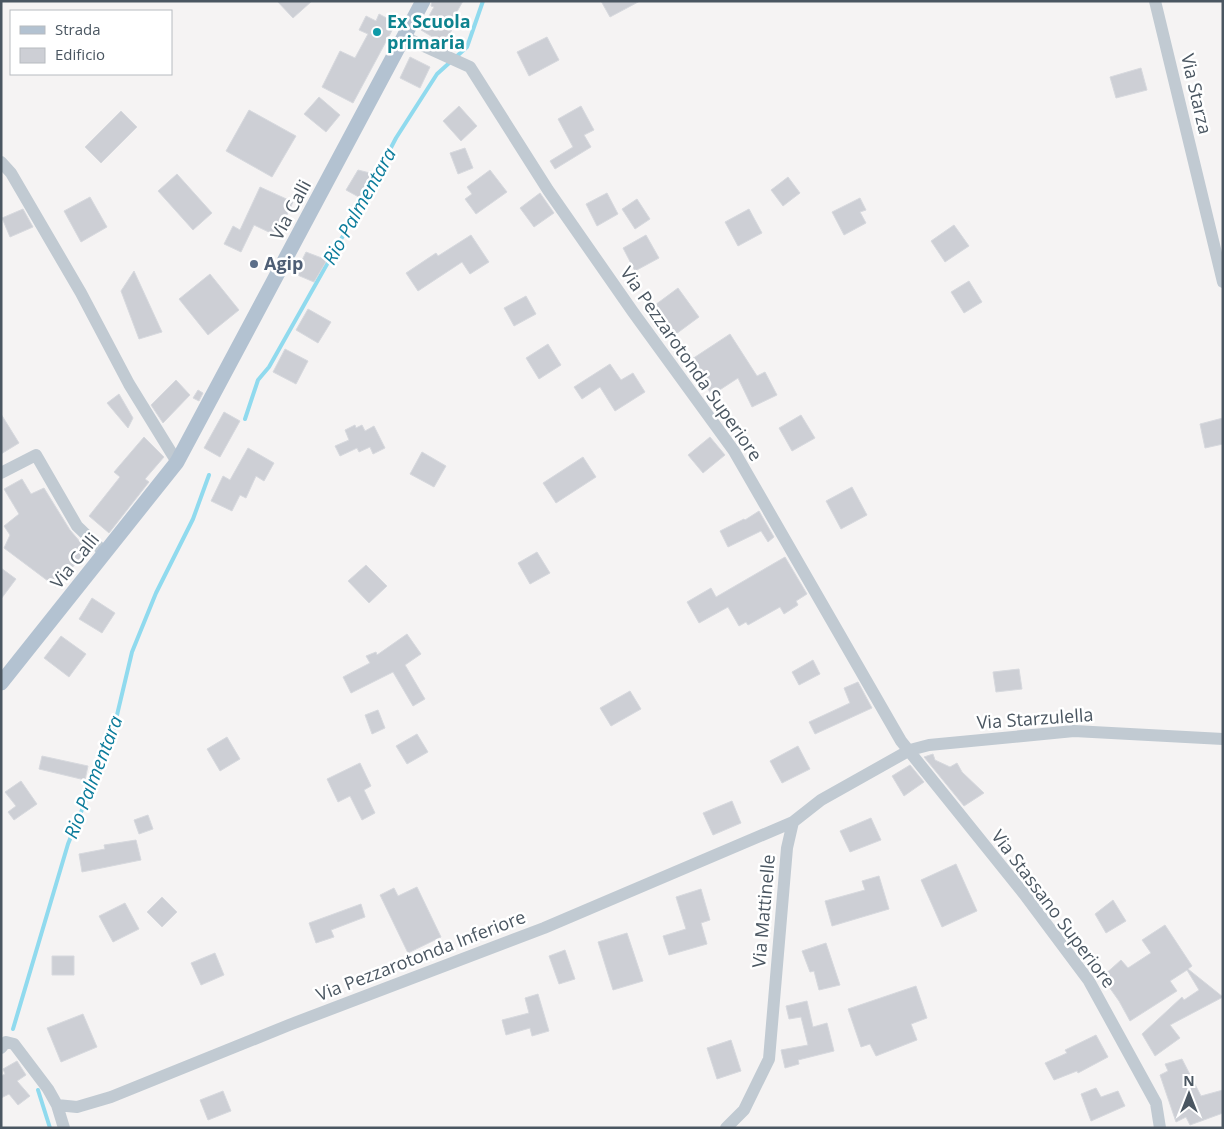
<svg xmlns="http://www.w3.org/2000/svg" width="1224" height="1129" font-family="'Open Sans',sans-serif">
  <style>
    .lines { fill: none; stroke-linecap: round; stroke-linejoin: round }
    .stream { stroke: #90daee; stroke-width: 4 }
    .building { fill: #cdcfd5; stroke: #d7d9de }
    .minor { stroke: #c1cad2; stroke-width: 12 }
    .major { stroke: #b3c2d1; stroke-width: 15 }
    .culture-dot { fill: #0f9aa8; stroke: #fff; stroke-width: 2 }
    .service-dot { fill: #5c6f8a; stroke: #fff; stroke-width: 2 }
    .labels { text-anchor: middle; stroke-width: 5; stroke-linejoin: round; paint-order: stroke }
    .culture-label { font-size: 18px; font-weight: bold; fill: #0d838f; stroke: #fff; text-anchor: start }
    .street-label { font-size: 18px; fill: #4a5661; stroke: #fff }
    .service-label { font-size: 18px; font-weight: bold; fill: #4e5e75; stroke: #fff; text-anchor: start }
    .water-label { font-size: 19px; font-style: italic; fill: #0c7c9b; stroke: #fff }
  </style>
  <rect width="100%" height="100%" fill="#f5f3f3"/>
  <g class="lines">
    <path class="stream" d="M375 178 396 138 437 74 467 47 483 1
      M245 419 258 380 269 367 366 195
      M13 1029 68 844 112 736 132 652 156 593 193 519 209 475
      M38 1090 50 1128"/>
  </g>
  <path class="building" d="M277 1H312L293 18Z
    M432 1H463L450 24 454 26 444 44 421 30 434 7 431 6Z
    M601 1H640L610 17Z
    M379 14 396 23 353 103 322 87 340 51 355 58 368 34 359 30 366 16 376 21Z
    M547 37 559 60 529 76 517 52Z
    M410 57 430 67 420 88 400 78Z
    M1141 68 1147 90 1116 98 1110 77Z
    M319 97 340 115 326 132 304 114Z
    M459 106 477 126 461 141 443 121Z
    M581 106 594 130 584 135 591 147 555 169 550 161 573 147 558 119Z
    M249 110 296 136 272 177 226 151Z
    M121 111 137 127 101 163 85 147Z
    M465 148 473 168 458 174 450 153Z
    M358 170 378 175 366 201 346 190Z
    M490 170 507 192 476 214 465 199 472 194 467 187Z
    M177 174 212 213 193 230 158 191Z
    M788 177 800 193 783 206 771 190Z
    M260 187 293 202 277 236 254 225 241 252 224 244 233 226 240 230Z
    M540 193 554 213 534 227 520 208Z
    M607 193 618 214 597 226 586 204Z
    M90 197 107 227 81 242 64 211Z
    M860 198 866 210 860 212 866 223 844 235 832 212Z
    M637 199 650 219 635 229 622 209Z
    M23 209 33 227 10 237 2 218Z
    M749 209 762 233 738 246 725 222Z
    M954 225 969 246 945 262 931 241Z
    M471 235 489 262 470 274 462 262 418 291 406 273 436 253 438 256Z
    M646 235 659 258 635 271 623 248Z
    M306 252 327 260 314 282 295 274Z
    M134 271 162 332 139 339 121 291Z
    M210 274 239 310 208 335 179 299Z
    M969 281 982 302 964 313 951 292Z
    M678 288 699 317 676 334 655 305Z
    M526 296 536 314 514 326 504 308Z
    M308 309 331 322 318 343 296 330Z
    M730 334 757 376 765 372 777 395 752 407 738 378 712 395 689 361Z
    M548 344 561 365 539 379 526 358Z
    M285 349 308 361 296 384 273 372Z
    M610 364 621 380 633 373 645 392 615 411 600 387 582 399 574 387Z
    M176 380 190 395 163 423 151 405Z
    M198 390 203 393 199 401 193 398Z
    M119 394 133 418 128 428 107 403Z
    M224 412 240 421 220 457 204 448Z
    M1 414 19 443 1 454Z
    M801 415 815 438 792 451 779 428Z
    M1223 418V444L1205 448 1200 424Z
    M355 425 356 428 362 425 365 431 374 426 385 448 373 454 370 447 359 452 357 448 340 456 335 446 349 440 345 430Z
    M144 437 164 457 145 479 149 482 109 533 89 516 120 477 114 472Z
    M710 437 725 455 703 473 688 455Z
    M248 448 274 463 264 481 256 476 246 498 240 495 232 511 211 501 223 476 230 480Z
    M422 452 446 466 434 487 410 474Z
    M583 457 596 477 556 503 543 483Z
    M22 479 31 494 44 488 70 530 87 550 56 587 4 548 10 535 4 526 19 514 4 489Z
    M852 487 867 515 841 529 826 501Z
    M759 511 774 537 768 542 761 531 728 547 720 531 744 519 745 520Z
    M537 552 550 573 530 584 518 563Z
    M785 557 807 594 796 601 798 605 784 614 780 607 748 625 746 622 739 626 728 607 699 623 687 602 711 588 716 597Z
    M366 565 387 586 369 603 348 581Z
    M1 568 16 579 1 599Z
    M92 598 115 613 102 633 79 619Z
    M407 634 421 654 405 665 425 699 413 706 393 672 351 693 343 677 370 663 366 656 376 652 377 655Z
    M61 636 86 654 69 677 44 658Z
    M813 660 820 674 799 685 792 672Z
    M1019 669 1022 689 996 692 993 672Z
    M858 682 872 708 815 734 809 722 850 703 844 688Z
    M630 691 641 709 611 726 600 708Z
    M378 710 385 728 372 734 365 715Z
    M417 734 428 752 407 764 396 746Z
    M227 737 240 759 220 771 207 749Z
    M798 746 810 769 782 783 770 761Z
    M933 754 935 760 950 767 957 763 962 772 984 793 964 806 924 757Z
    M42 756 88 766 85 780 39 769Z
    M360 763 371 786 364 790 375 813 362 820 350 796 338 802 327 779Z
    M910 765 924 782 904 796 892 776Z
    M21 781 37 804 14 820 8 812 16 806 5 792Z
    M732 801 741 823 713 835 703 813Z
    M148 815 153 829 139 834 134 820Z
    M871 818 881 840 850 852 840 831Z
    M136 840 141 860 82 872 79 854 105 849 104 845Z
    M956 864 977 911 942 927 921 880Z
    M879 876 889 909 832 926 825 901 865 890 862 881Z
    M417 887 441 937 408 953 380 895 394 888 398 896Z
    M701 889 710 920 701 923 707 944 669 955 663 936 686 929 676 897Z
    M162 897 177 912 162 927 147 912Z
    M1113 900 1126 921 1106 933 1095 914Z
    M125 903 139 929 113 942 99 916Z
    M361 904 365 917 331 930 334 937 316 943 309 923Z
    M1165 925 1192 966 1188 969 1223 997 1170 1025 1180 1038 1155 1056 1142 1034 1182 997 1184 1000 1199 990 1187 970 1170 981 1177 991 1130 1021 1119 1001 1102 977 1121 960 1128 968 1151 953 1142 940Z
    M627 933 643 981 613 990 598 942Z
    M826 943 840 985 819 990 814 971 810 972 802 951Z
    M565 950 575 979 559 984 549 956Z
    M215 953 224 975 201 985 191 963Z
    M52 956H74V975H52Z
    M916 986 927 1018 911 1024 917 1040 876 1056 870 1044 861 1047 848 1009Z
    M538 994 549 1031 532 1036 530 1028 506 1035 502 1020 529 1013 525 998Z
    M807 1001 813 1027 827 1023 834 1051 798 1060 799 1064 785 1068 781 1050 808 1045 801 1017 789 1019 786 1006Z
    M83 1014 97 1047 61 1062 47 1028Z
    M1096 1035 1108 1057 1078 1073 1077 1071 1054 1080 1045 1063 1067 1053 1065 1050Z
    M731 1040 741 1071 717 1079 707 1048Z
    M1182 1059 1201 1096 1223 1090V1113L1190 1125 1186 1117 1176 1122 1160 1075 1168 1071 1165 1064Z
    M17 1061 26 1075 17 1081 30 1096 18 1105 9 1094 1 1098V1076L5 1074 3 1069Z
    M1096 1088 1101 1097 1118 1091 1125 1106 1091 1121 1081 1094Z
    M223 1091 231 1111 208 1120 200 1100Z"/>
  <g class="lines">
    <path class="minor" d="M1155 1 1223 282
      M404 37 470 67 548 190 633 312 734 451 901 741 1024 894 1089 981 1156 1103 1160 1128
      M1 162 11 173 81 293 129 384 177 462
      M1 473 36 455 77 526 105 553
      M1 1048 6 1042 14 1044 48 1089 57 1105 64 1128
      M57 1105 77 1107 111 1097 289 1025 544 928 793 822
      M726 1128 744 1110 769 1059 787 848 793 822 821 800 910 750 929 745 1074 731 1223 739"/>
    <path class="major" d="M1 683 177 462 423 1"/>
  </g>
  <circle class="culture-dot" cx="377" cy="32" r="5"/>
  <circle class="service-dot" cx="254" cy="264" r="5"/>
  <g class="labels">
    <g class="culture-label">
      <text x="387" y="28">Ex Scuola<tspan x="387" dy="21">primaria</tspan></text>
    </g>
    <g class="street-label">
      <text transform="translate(1196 94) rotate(77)" y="6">Via Starza</text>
      <text transform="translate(291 210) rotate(-62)" y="6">Via Calli</text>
      <text transform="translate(691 364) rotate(55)" y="6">Via Pezzarotonda Superiore</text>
      <text transform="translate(75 561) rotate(-51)" y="6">Via Calli</text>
      <text transform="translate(1035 719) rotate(-4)" y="6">Via Starzulella</text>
      <text transform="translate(1053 909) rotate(53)" y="6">Via Stassano Superiore</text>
      <text transform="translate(764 911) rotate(-85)" y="6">Via Mattinelle</text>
      <text transform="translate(421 956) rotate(-21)" y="6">Via Pezzarotonda Inferiore</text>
    </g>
    <g class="service-label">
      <text x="264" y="270">Agip</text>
    </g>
    <g class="water-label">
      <text transform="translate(359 206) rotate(-61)" y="7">Rio Palmentara</text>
      <text transform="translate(93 777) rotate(-69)" y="7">Rio Palmentara</text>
    </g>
  </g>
  <rect width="1224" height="1129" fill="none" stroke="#4a5661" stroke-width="5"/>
  <rect x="10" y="10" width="162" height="65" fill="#ffffff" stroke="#b7bbc0"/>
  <rect x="20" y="26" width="25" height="8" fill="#b3c2d1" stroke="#b7bbc0"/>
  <text x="55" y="35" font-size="15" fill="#4a5661">Strada</text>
  <rect x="20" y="48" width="25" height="15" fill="#cdcfd5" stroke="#b7bbc0"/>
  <text x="55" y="60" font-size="15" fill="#4a5661">Edificio</text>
  <g transform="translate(1189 1094)" stroke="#ffffff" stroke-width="4" paint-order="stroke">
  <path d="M0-4L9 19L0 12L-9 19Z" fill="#4a5661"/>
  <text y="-8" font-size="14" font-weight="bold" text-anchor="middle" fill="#4a5661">N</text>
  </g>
</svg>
